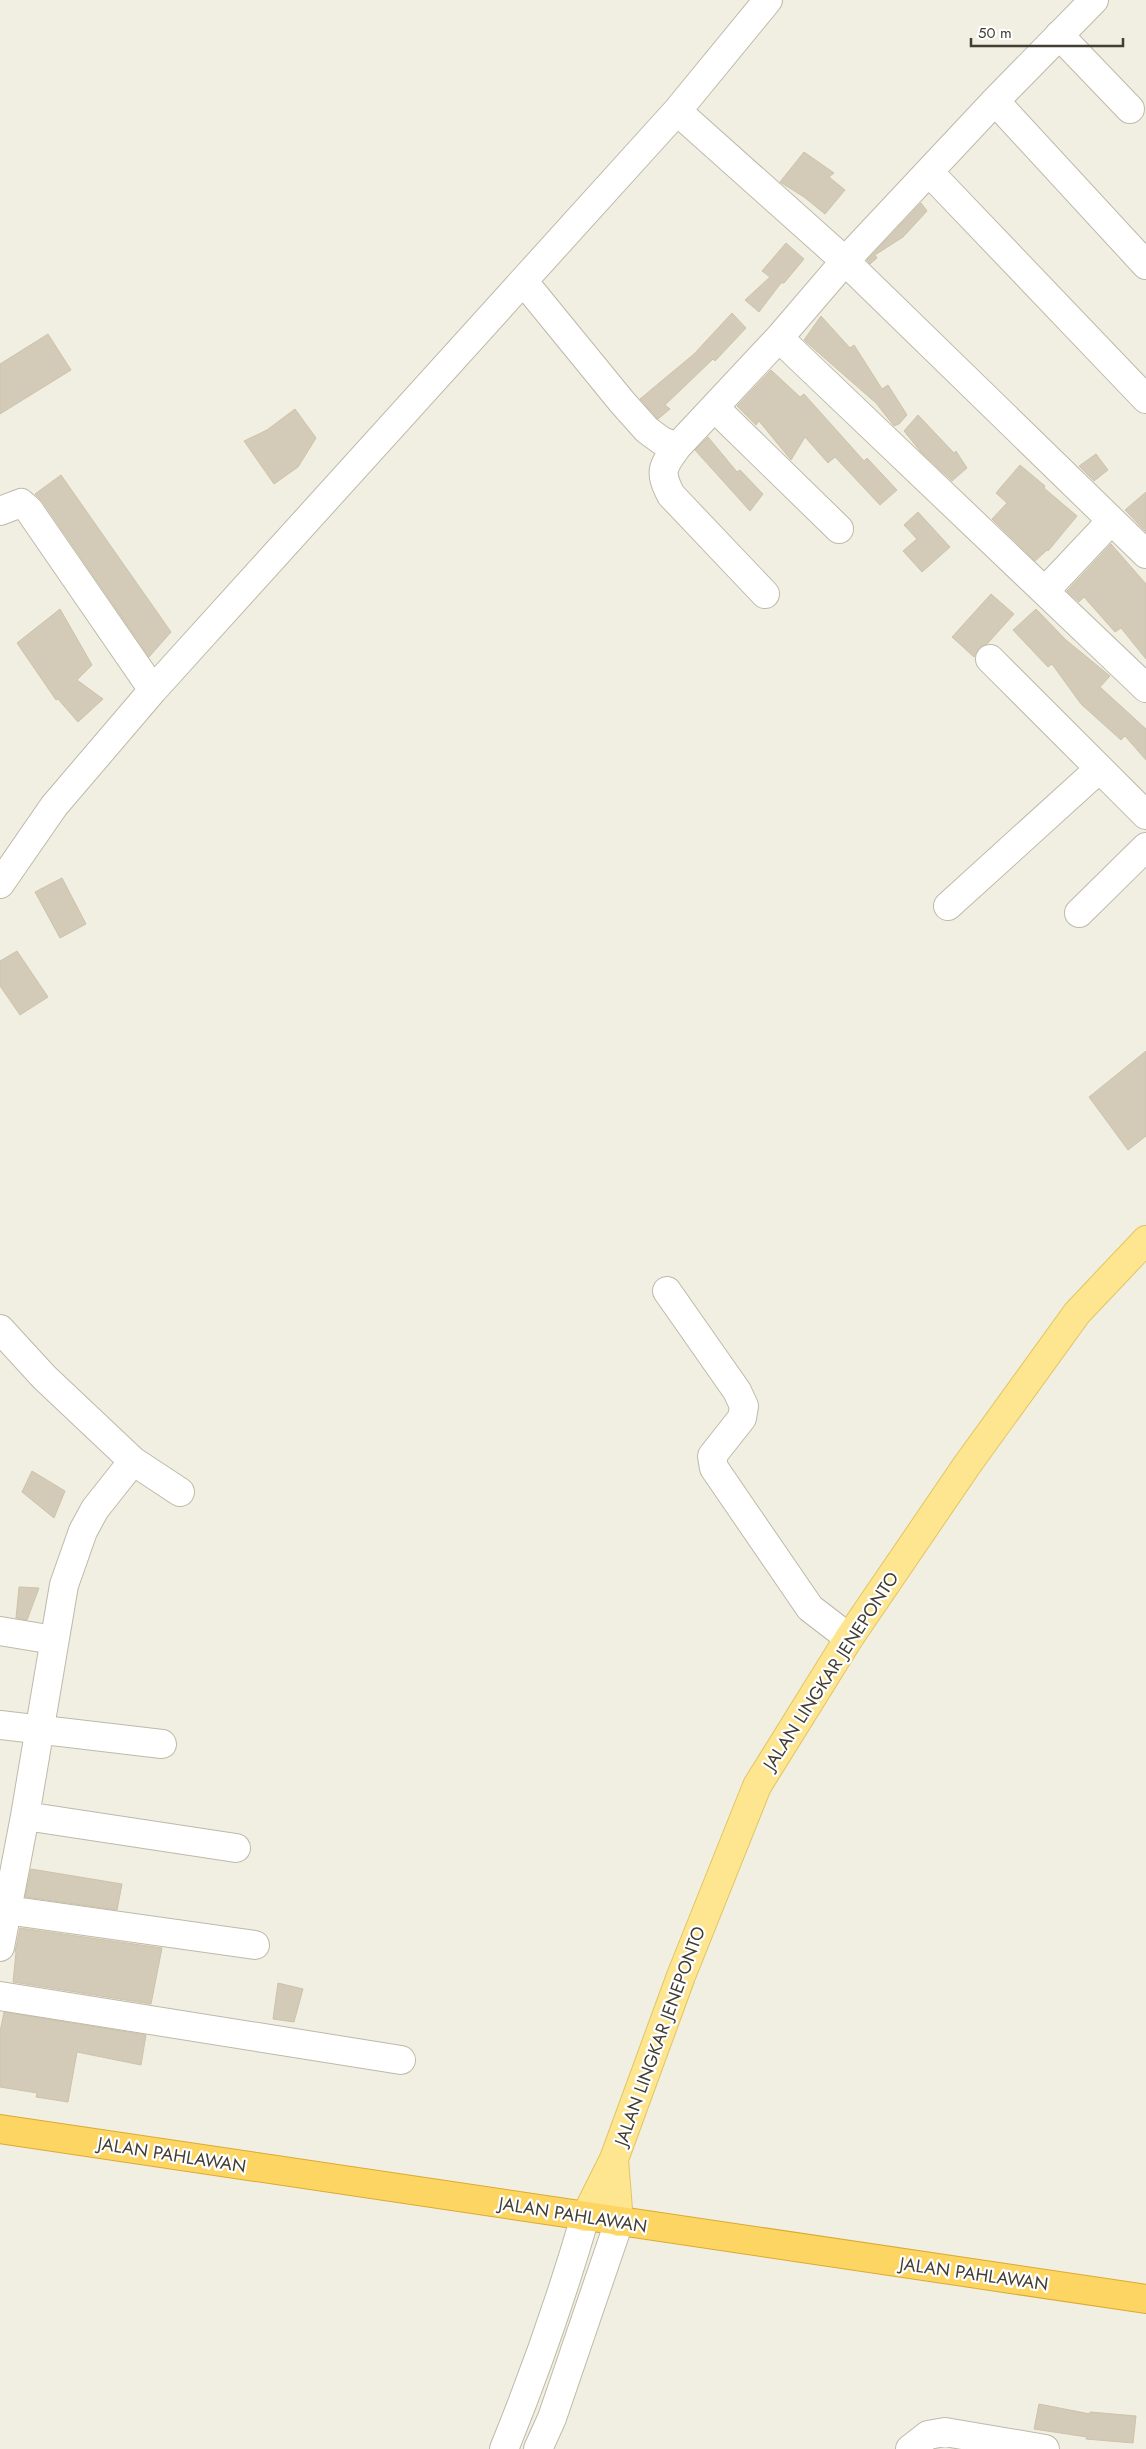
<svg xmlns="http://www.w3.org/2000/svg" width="1146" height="2449" font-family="Jost,sans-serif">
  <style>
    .building { fill: #d3cab8; stroke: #cdc3ab }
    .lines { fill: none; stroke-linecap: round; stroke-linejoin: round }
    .minor-casing { stroke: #bfb9a8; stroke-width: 30 }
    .major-casing { stroke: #e2c55f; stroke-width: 30 }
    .highway-casing { stroke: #dbaa32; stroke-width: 30 }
    .minor { stroke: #fff; stroke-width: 28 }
    .major { stroke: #fde68f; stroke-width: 28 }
    .highway { stroke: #fdd562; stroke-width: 28 }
    .labels { text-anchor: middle; stroke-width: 4.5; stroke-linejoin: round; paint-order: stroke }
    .street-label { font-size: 18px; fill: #433e33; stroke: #fff }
  </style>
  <rect width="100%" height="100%" fill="#f1eee2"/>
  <path class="building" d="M804 152 834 173 829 177 845 190 825 214 804 197 780 182Z
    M921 203 927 211 903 237 875 255 877 258 870 264 867 260Z
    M786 243 804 259 784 283H781L759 312 745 300 770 277 762 271Z
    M732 313 746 328 715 361 713 359 665 405 670 409 658 419 640 399 694 354Z
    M821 316 850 348 854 345 882 389 888 385 907 415 899 424 894 426 876 403 804 340Z
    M48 334 71 370 0 414V364Z
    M771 370 800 397 804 394 864 461 867 458 897 490 880 505 835 457 828 463 805 437 791 460 759 421 756 425 737 406Z
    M295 409 316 438 298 467 274 484 244 441 267 430Z
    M918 415 954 453 956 451 967 468 952 481 921 452 904 431Z
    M708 437 737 472 740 470 763 494 750 511 695 450Z
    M1096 454 1108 470 1094 481 1079 466Z
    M1020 465 1045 486 1044 488 1077 516 1048 551 1047 550 1035 561 992 519 1007 503 996 493Z
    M61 475 171 632 149 657 42 501 35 494Z
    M1146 492V532L1125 510Z
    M918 512 950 547 922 572 903 551 917 539 904 525Z
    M1111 544 1146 584V659L1121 628 1115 632 1084 597 1079 602 1067 591Z
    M991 594 1014 614 987 644 979 648 974 657 952 637Z
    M60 609 92 665 77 680 103 699 78 722 58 699 56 700 17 643Z
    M1036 609 1066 640 1110 676 1100 687 1146 729V760L1125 736 1121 740 1081 704 1052 664 1048 667 1013 630Z
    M62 878 86 924 60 938 35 892Z
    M17 951 48 997 20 1015 0 986V961Z
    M1146 1051V1136L1128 1150 1089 1097Z
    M32 1471 65 1491 54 1518 22 1492Z
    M19 1587 39 1588 27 1620 16 1618Z
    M31 1869 122 1884 117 1910 25 1897Z
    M20 1928 162 1948 151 2004 13 1982 16 1952H15Z
    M278 1983 303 1989 294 2022 273 2019Z
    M4 2012 146 2035 141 2065 77 2052 68 2102 36 2097 37 2093 0 2087V2032Z
    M1039 2404 1090 2414V2412L1136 2416 1133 2443 1086 2439 1087 2437 1034 2429Z"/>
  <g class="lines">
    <defs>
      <path id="minor" d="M1059 35 1130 109
        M995 101 1146 265
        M677 111 845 261 1146 554
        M930 173 1146 399
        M524 282 622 402 647 430 662 441 677 447
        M779 338 1146 688
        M715 408 839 529
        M0 511 21 503 29 510 153 690
        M1045 591 1111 521
        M765 594 671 495C659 472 662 467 677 447L779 338 845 261 995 101 1094 0
        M990 659 1146 815
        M0 884 54 806 153 690 677 111 768 0
        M948 906 1099 769
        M1079 913 1146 847
        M667 1291 737 1391 744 1406 742 1418 712 1456 714 1468 810 1608 849 1638
        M0 1329 44 1377 133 1461 180 1492
        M0 1631 54 1640
        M0 1725 162 1744
        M25 1816 236 1848
        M0 1909 255 1945
        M0 1947 25 1816 64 1585 83 1531 95 1509 133 1461
        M0 1996 401 2060
        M504 2449C535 2373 562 2296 585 2217
        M538 2449 552 2418 619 2222
        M910 2449 928 2435 945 2432 1045 2449"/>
      <path id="major" d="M614 2160 619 2222
        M585 2217 614 2159 681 1976 757 1786 849 1638 967 1465 1077 1313 1146 1240"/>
      <path id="highway" d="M0 2129 1146 2299"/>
    </defs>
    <use href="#minor" class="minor-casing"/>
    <use href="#major" class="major-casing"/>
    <use href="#highway" class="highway-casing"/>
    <use href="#minor" class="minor"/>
    <use href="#major" class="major"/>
    <use href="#highway" class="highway"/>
  </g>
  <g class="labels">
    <g class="street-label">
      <text transform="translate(831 1671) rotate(-57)" y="6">JALAN LINGKAR JENEPONTO</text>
      <text transform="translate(660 2036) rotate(-70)" y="6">JALAN LINGKAR JENEPONTO</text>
      <text transform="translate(172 2155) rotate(9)" y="6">JALAN PAHLAWAN</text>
      <text transform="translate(573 2215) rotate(9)" y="6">JALAN PAHLAWAN</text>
      <text transform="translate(974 2274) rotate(8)" y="6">JALAN PAHLAWAN</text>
    </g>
  </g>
  <path d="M971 38v8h152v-8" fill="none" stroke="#433e33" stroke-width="2.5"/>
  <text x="978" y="38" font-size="15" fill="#433e33" stroke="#ffffff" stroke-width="4" paint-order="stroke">50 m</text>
</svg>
